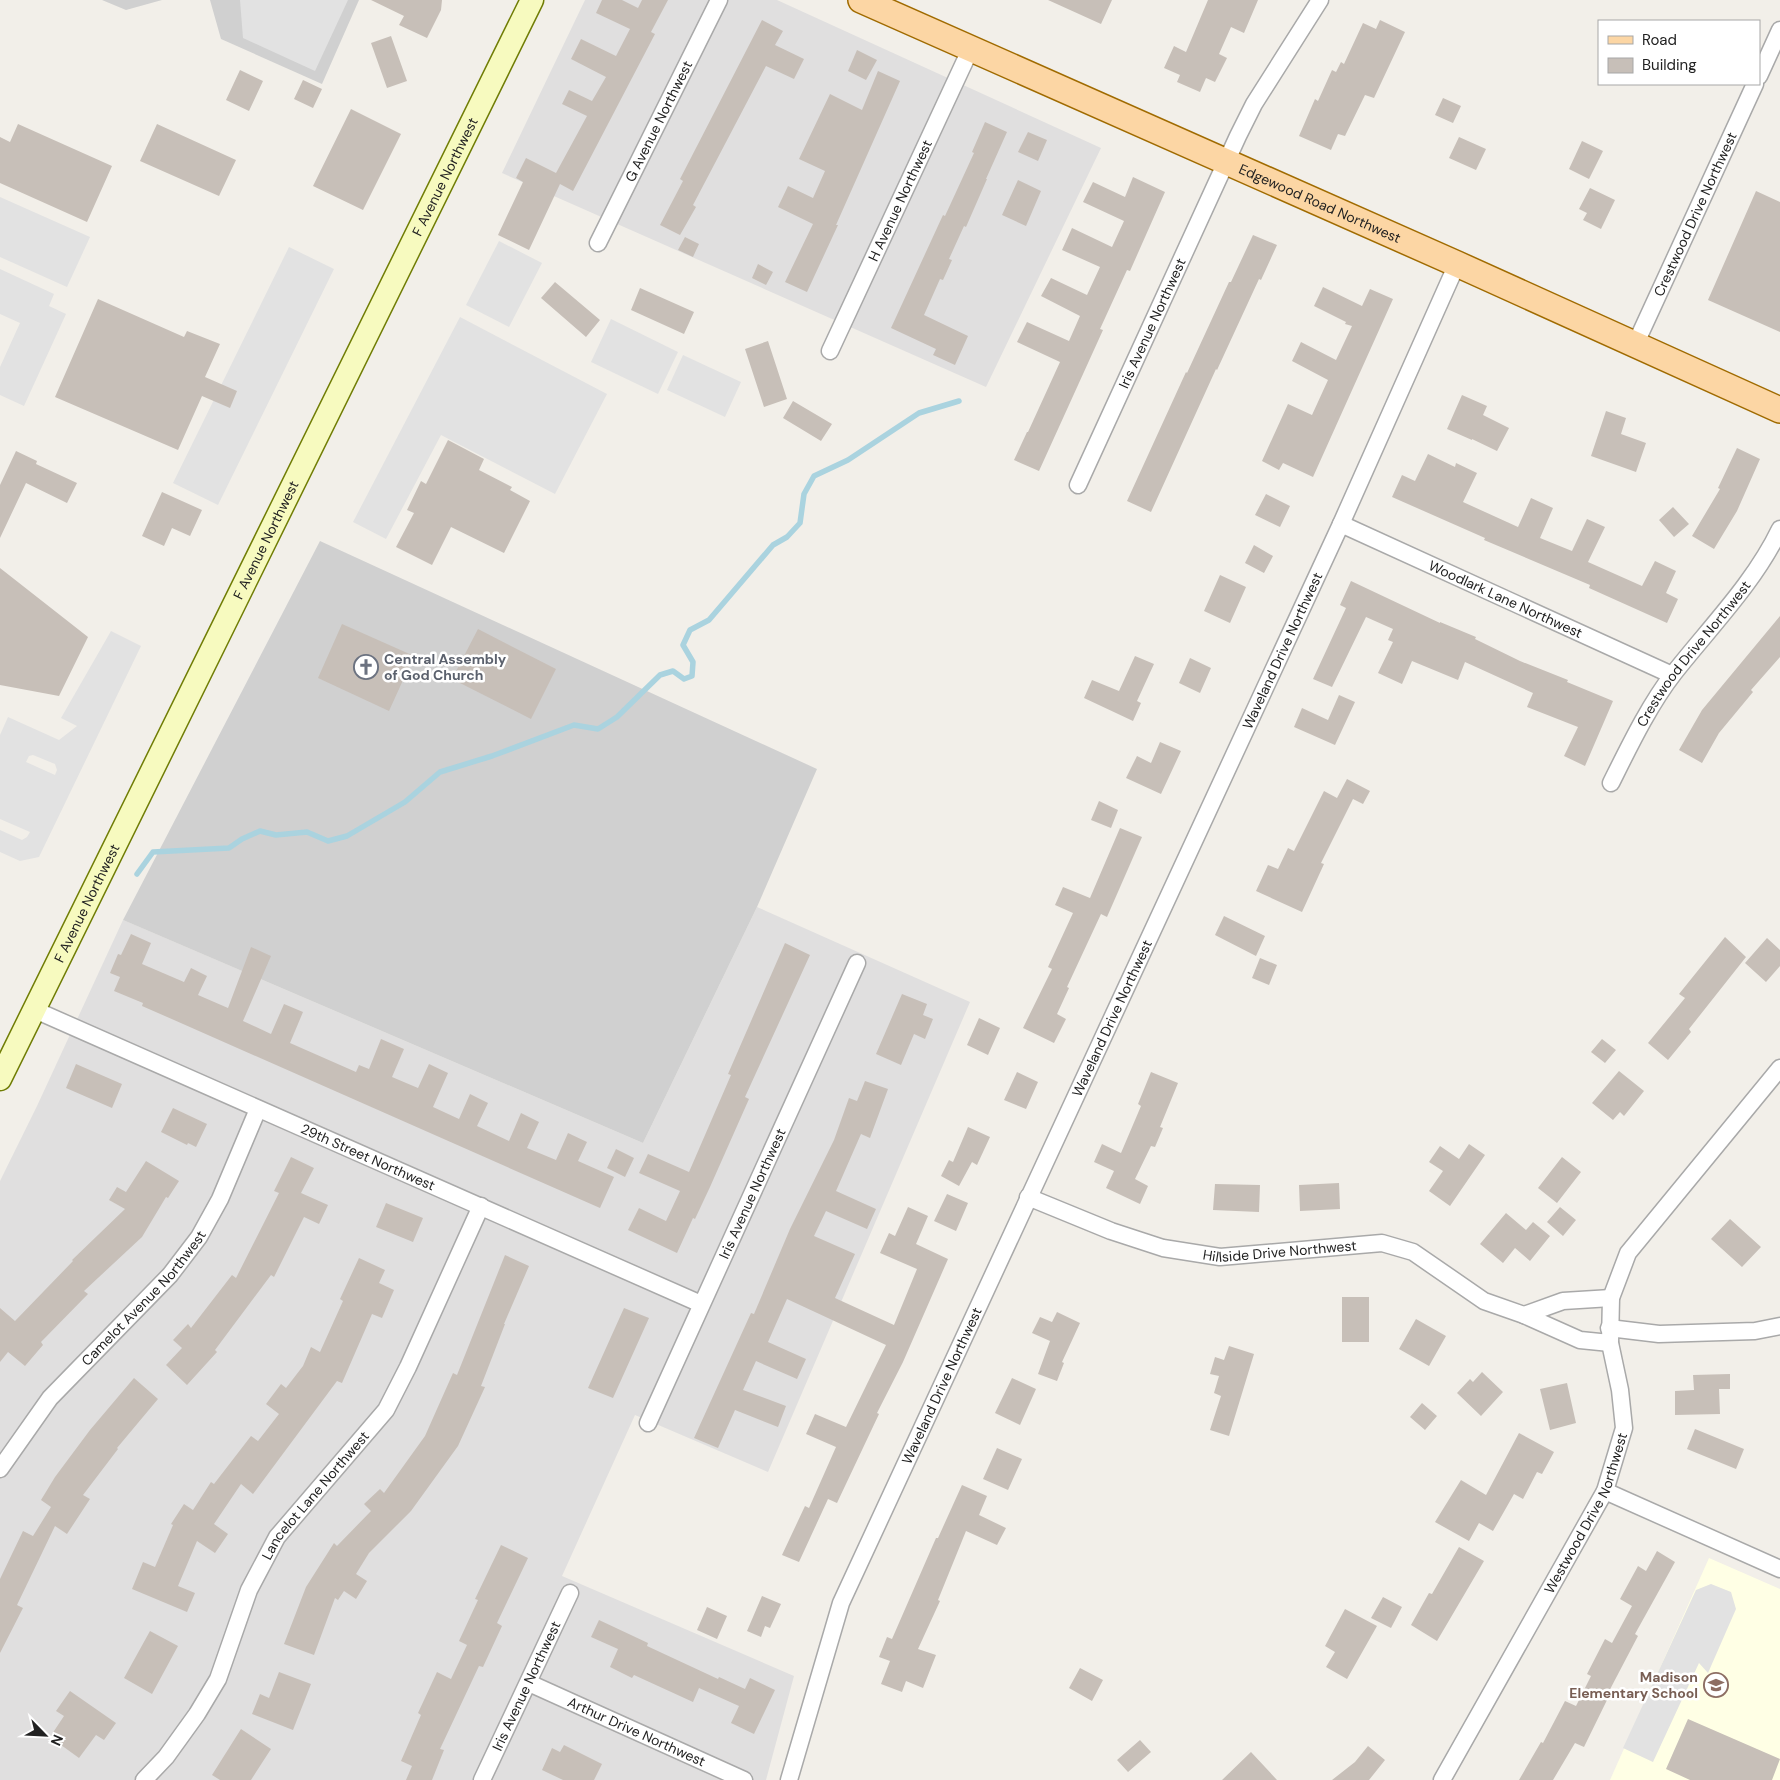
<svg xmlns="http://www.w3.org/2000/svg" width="1780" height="1780" font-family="'DM Sans',sans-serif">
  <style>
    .residential { fill: #e0dfdf }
    .education { fill: #ffffe5 }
    .religious { fill: #d0d0d0 }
    .parking { fill: #e2e2e2; fill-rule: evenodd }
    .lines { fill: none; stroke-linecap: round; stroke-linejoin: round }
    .stream { stroke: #aad3df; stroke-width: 5.5 }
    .building { fill: #c7bfb8 }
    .minor-casing { stroke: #a9a9a9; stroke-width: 19 }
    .secondary-casing { stroke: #707d05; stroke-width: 25 }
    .primary-casing { stroke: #a06b00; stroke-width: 28 }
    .minor { stroke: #fff; stroke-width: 16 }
    .secondary { stroke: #f7fabf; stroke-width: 22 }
    .primary { stroke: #fcd6a4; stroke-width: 25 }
    .labels { text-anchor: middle; stroke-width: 5; stroke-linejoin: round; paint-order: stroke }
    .street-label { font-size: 14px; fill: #222; stroke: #fff }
    .worship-label { font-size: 14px; font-weight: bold; fill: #5b616d; stroke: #fff; text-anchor: start }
    .education-label { font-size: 14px; font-weight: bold; fill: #785e54; stroke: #fff; text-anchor: end }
  </style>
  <rect width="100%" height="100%" fill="#f2efe9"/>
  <path class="residential" d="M585 0H777L1101 148 986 387 502 173Z
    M757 907 970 1002 768 1472 635 1415 562 1576 794 1676 766 1780H0V1181L37 1106 123 920 643 1143Z"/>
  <path class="education" d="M1709 1558 1780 1589V1780H1610Z"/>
  <path class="religious" d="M102 0H162L126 10Z
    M210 0H359L322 84 221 39Z
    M320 541 817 769 757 907 643 1143 123 920Z"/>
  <path class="parking" d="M240 0H348L315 71 243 38Z
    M0 197 90 237 67 287 0 257Z
    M499 241 542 263 509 327 466 305Z
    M289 247 334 269 218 505 173 483Z
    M0 269 54 294 49 306 66 314 24 406 0 395V367L20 323 0 314Z
    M460 317 607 394 555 494 441 435 386 539 353 522Z
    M611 319 678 352 658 394 591 362Z
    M683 355 741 382 725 417 667 390Z
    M111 631 141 646 39 857 20 861 0 852V830L22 840 27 837 30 832 0 819V735L8 717 59 740 77 726 61 718ZM33 755 55 764 57 770 55 775 26 762 29 756Z
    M1711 1584 1731 1592 1736 1609 1708 1673 1699 1663 1653 1762 1623 1748 1696 1590Z"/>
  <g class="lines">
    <path class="stream" d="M137 874 153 852 229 848 242 839 260 831 276 835 307 832 328 841 347 836 405 802 440 772 492 756 574 725 598 729 617 717 660 675 673 671 684 679 692 676 693 662 683 645 690 630 709 620 773 545 787 537 800 523 804 494 814 476 848 460 919 413 959 401"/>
  </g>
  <path class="building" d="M371 0H442L441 10 427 38 399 25 404 16Z
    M602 0H622L638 8 642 0H668L651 32 655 34 573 191 560 184 529 250 498 235 523 182 516 178 526 158 556 173 587 116 562 104 569 90 592 101 606 77 571 59 581 39 616 56 630 29 596 13Z
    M1048 0H1112L1101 24Z
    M1208 0H1258L1244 33 1231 27 1219 54 1227 58 1215 82 1206 78 1200 92 1177 82 1180 75 1164 68 1174 46 1186 52Z
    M762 20 783 31 775 45 804 59 794 79 766 66 693 205 696 207 680 235 660 225 683 181 680 179Z
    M1380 20 1405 32 1374 98 1365 95 1345 136 1338 134 1331 150 1299 136 1315 99 1318 101 1332 70 1336 72 1341 62 1344 64 1363 23 1376 29Z
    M391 36 407 81 387 88 371 43Z
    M857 50 877 60 866 80 848 71Z
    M240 70 263 81 249 111 226 100Z
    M878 71 900 81 836 225H838L807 292 785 282 813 224 778 207 788 186 813 198 825 171 799 159 830 94 862 110Z
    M303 80 322 89 313 108 294 99Z
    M1443 98 1461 106 1453 123 1435 115Z
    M351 109 401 134 363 210 313 186Z
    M985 122 1007 132 986 179H987L966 227 964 226 949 259 952 260 943 280 940 279 924 315 968 336 955 365 933 355 936 349 891 328 943 215 945 216 974 153 972 152Z
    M18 124 112 166 87 222 0 183V137L10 142Z
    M157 124 236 160 219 196 140 161Z
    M1028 132 1047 140 1038 161 1018 152Z
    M1459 137 1486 149 1476 170 1449 158Z
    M1582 141 1603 151 1589 179 1569 169Z
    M1133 177 1165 192 1130 271 1127 270 1100 329 1103 330 1039 471 1014 460 1027 432H1028L1060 362 1017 342 1027 322 1069 341 1080 316 1041 296 1051 278 1087 295 1100 267 1062 250 1072 228 1112 247 1124 221 1083 202 1093 182 1125 197Z
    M1018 180 1041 191 1026 226 1002 215Z
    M1590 188 1615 200 1601 229 1583 220 1587 213 1579 209Z
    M1756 191 1780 202V332L1708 300Z
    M1253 235 1277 245 1261 280 1259 279 1217 370 1216 369 1151 512 1127 501 1186 372 1187 373 1229 282H1231Z
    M685 237 699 244 693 257 678 250Z
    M758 264 773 272 766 285 752 278Z
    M555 282 600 320 586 337 541 298Z
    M1323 287 1362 306 1370 289 1393 299 1313 477 1283 463 1279 470 1262 461 1288 404 1312 415 1328 380 1292 361 1301 342 1336 360 1352 326 1345 324 1346 322 1314 306Z
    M640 288 694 312 684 334 631 310Z
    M98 299 184 337 187 331 220 344 205 377 237 391 230 408 202 396 178 450 55 397Z
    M768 341 787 399 764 407 745 349Z
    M1462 395 1487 406 1483 415 1509 428 1497 451 1472 439V440L1447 429Z
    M793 401 832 424 821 441 783 418Z
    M1606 411 1626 418 1621 434 1646 443 1636 472 1591 456Z
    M448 440 484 459 479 470 512 487 510 490 530 501 504 553 451 527 432 565 396 547 414 513 407 510 421 481 426 484Z
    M1737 448 1760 459 1737 511 1714 549 1692 536 1720 489 1718 488Z
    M16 451 37 461 36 464 77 483 67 503 26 483 0 538V485Z
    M1428 454 1455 467 1456 463 1477 473 1463 502 1518 527 1531 498 1553 508 1540 538 1572 551 1587 519 1605 527 1588 562 1642 586 1655 561 1676 571 1666 593 1678 599 1667 623 1589 588 1590 585 1484 540 1485 538 1392 497 1402 475 1415 481Z
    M162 492 202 510 190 536 172 528 164 546 142 536Z
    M1266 494 1290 506 1280 527 1255 515Z
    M1673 507 1689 524 1674 537 1659 520Z
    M1254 545 1273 556 1264 573 1245 563Z
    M0 568 88 637 59 696 0 685Z
    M1220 575 1246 587 1230 623 1204 611Z
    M1351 581 1440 623V622L1476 637 1475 639 1520 661 1568 680 1567 682 1613 701 1585 766 1564 756 1578 727 1527 707 1533 693 1465 662 1458 680 1412 661 1402 684 1378 673 1393 642 1388 640 1393 629 1366 617 1332 687 1313 679 1346 608 1340 605Z
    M1780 616V657L1751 690 1753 692 1719 733 1702 763 1679 750 1702 710Z
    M342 624 414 656 389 711 318 678Z
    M478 629 556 669 531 719 452 679Z
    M1135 656 1154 664 1137 701 1141 703 1133 721 1084 698 1092 680 1119 691Z
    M1190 658 1211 668 1200 693 1179 683Z
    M1339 695 1355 702 1335 745 1294 727 1302 708 1328 720Z
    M1160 742 1181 751 1161 794 1126 778 1137 756 1151 763Z
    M1347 779 1370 791 1363 804 1353 799 1321 863 1324 864 1302 912 1256 891 1268 865 1278 869 1288 848 1294 851 1324 791 1337 798Z
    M1099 801 1118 810 1111 828 1091 820Z
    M1120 828 1142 837 1107 917 1101 914 1067 987 1069 988 1057 1014 1066 1019 1054 1043 1023 1028 1052 969 1048 967 1073 913 1055 905 1063 887 1090 898Z
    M1224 916 1265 936 1256 956 1215 935Z
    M131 934 151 943 142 964 184 982 191 968 207 976 198 995 228 1008 251 947 271 956 243 1021 271 1034 284 1004 303 1012 290 1043 356 1072 359 1065 369 1069 381 1039 404 1049 392 1077 418 1088 429 1064 448 1073 433 1107 459 1119 470 1094 488 1103 477 1126 509 1141 521 1113 539 1122 527 1148 556 1160 568 1133 587 1142 578 1161 614 1177 600 1208 174 1020 142 1006 143 1003 114 991 120 977 110 973 118 954 121 955Z
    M1725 937 1746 957 1689 1029 1691 1032 1668 1060 1648 1043 1685 998 1679 994Z
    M1767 938 1780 950V966L1766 982 1745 963Z
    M785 943 810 955 745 1097 749 1099 710 1187 695 1219 693 1218 677 1253 628 1230 639 1208 666 1221 680 1191 639 1173 648 1154 689 1172 731 1075 728 1074Z
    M1260 958 1277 965 1269 985 1252 978Z
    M902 994 927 1004 923 1015 933 1019 925 1039 914 1034 901 1065 876 1054Z
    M979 1018 1000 1028 988 1055 967 1045Z
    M1602 1039 1616 1050 1605 1063 1591 1052Z
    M76 1064 122 1084 112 1108 66 1088Z
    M1619 1071 1644 1091 1624 1116 1620 1112 1613 1120 1592 1103Z
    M1017 1072 1038 1082 1026 1109 1004 1100Z
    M1151 1072 1178 1083 1160 1127 1163 1128 1155 1147 1151 1146 1135 1179 1148 1186 1140 1204 1106 1188 1114 1171 1094 1162 1102 1144 1121 1153 1141 1106 1138 1104Z
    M865 1081 888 1089 870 1138 861 1134 836 1191 876 1209 867 1229 826 1211 814 1236 855 1254 835 1298 894 1325 917 1269 880 1253 889 1233 895 1236 908 1207 928 1216 916 1244 948 1259 903 1362 877 1413 879 1414 837 1503 828 1499 799 1562 782 1555 805 1506 809 1508 836 1447 806 1434 815 1414 846 1427 886 1345 787 1299 768 1342 806 1359 797 1379 756 1361 743 1390 786 1406 778 1427 735 1410 718 1448 694 1438 751 1313 754 1314 790 1229 834 1140 849 1098 857 1101Z
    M173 1108 207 1124 196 1147 188 1143 187 1145 161 1132Z
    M968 1127 990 1137 977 1165 972 1162 959 1186 941 1176 949 1160 953 1162Z
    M1469 1144 1485 1155 1450 1206 1429 1191 1443 1171 1429 1162 1440 1146 1459 1159Z
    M616 1149 634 1158 625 1177 607 1168Z
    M291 1157 314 1168 301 1193 328 1205 319 1224 304 1217 274 1277 271 1275 215 1350 217 1352 187 1385 166 1365 182 1348 173 1340 188 1324 191 1328 232 1275 236 1278 279 1193 274 1191Z
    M1562 1157 1581 1172 1557 1203 1538 1188Z
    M146 1161 179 1181 168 1198 166 1197 142 1237 84 1291 88 1294 41 1342 43 1345 25 1366 8 1352 0 1362V1308L15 1321 73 1261 72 1260 125 1209 109 1200 117 1187 126 1192Z
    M1339 1183 1340 1209 1300 1211 1299 1185Z
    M1215 1184 1260 1185 1259 1212 1213 1210Z
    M947 1194 968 1203 956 1231 934 1221Z
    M386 1203 423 1218 413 1242 376 1227Z
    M1560 1207 1576 1220 1563 1236 1547 1222Z
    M1506 1213 1526 1230 1533 1222 1550 1236 1530 1261 1515 1248 1503 1263 1480 1244Z
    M1730 1219 1761 1247 1742 1267 1711 1239Z
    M505 1255 529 1266 504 1324H505L481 1386 485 1387 458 1446 411 1511 369 1553 356 1574 367 1581 356 1599 344 1591 338 1600 335 1598 314 1655 284 1644 306 1587 334 1543 337 1546 371 1511 364 1504 380 1489 384 1493 425 1436 453 1373 457 1375Z
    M359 1258 385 1270 379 1283 394 1290 382 1318 372 1314 342 1383 337 1381 253 1494 241 1484 214 1524 228 1534 215 1553 197 1541 178 1586 195 1593 187 1612 132 1589 143 1562 155 1567 173 1525 171 1524 184 1504 193 1510 211 1482 214 1484 251 1436 258 1441 279 1414 266 1404 281 1384 286 1388 303 1366 311 1347 320 1352 343 1301 340 1299Z
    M1342 1297H1369V1342H1342Z
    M624 1308 649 1318 613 1398 588 1388Z
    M1057 1312 1080 1323 1062 1362 1064 1363 1057 1381 1038 1374 1050 1341 1032 1333 1040 1317 1052 1322Z
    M1416 1319 1446 1336 1429 1366 1399 1349Z
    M1229 1346 1254 1354 1229 1436 1210 1430 1221 1396 1214 1393 1219 1376 1210 1374 1215 1357 1224 1360Z
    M1482 1372 1503 1392 1481 1416 1457 1393 1470 1379 1473 1382Z
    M1730 1374V1389H1719L1720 1414 1675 1415V1391L1694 1390 1693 1375Z
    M134 1378 158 1399 117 1448 118 1449 83 1495 90 1499 67 1534 55 1526 17 1605 23 1608 0 1653V1579L23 1531 33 1536 51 1507 41 1500 55 1477 90 1430Z
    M1012 1378 1036 1389 1020 1425 995 1413Z
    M1567 1383 1576 1423 1550 1430 1540 1389Z
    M1422 1403 1437 1416 1425 1430 1410 1417Z
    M1695 1429 1744 1449 1736 1469 1687 1449Z
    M1519 1433 1554 1452 1542 1474 1537 1472 1523 1499 1514 1494 1493 1531 1479 1523 1469 1541 1435 1522 1461 1480 1486 1495Z
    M997 1448 1022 1459 1008 1490 983 1479Z
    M962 1485 987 1496 979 1515 1006 1528 997 1545 966 1531 938 1600 940 1601 918 1649 936 1655 923 1688 906 1681 902 1692 881 1684 890 1661 879 1657 887 1637 892 1639 936 1538H938Z
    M501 1545 528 1558 497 1623 502 1626 483 1667 479 1666 440 1749 444 1750 432 1780H406L412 1766 401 1761 421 1715 418 1713 437 1672 451 1679 467 1645 459 1641 478 1600 475 1599Z
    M1459 1547 1484 1561 1437 1641 1411 1625 1429 1593 1432 1594Z
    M1657 1551 1675 1562 1635 1634 1638 1636 1606 1697 1608 1698 1584 1747 1575 1743 1553 1780H1519L1541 1742 1543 1743 1565 1701 1576 1706 1591 1676 1587 1674 1605 1639 1612 1643 1632 1606 1620 1599 1638 1566 1646 1571Z
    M762 1596 781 1604 770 1628 765 1626 761 1637 747 1631Z
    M1383 1597 1402 1607 1391 1628 1371 1618Z
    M707 1607 727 1616 717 1639 697 1630Z
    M1345 1609 1377 1626 1347 1679 1326 1667 1335 1652 1325 1646Z
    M599 1620 648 1643 647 1646 718 1679 719 1677 745 1689 750 1678 775 1690 754 1734 731 1723 739 1706 699 1688 693 1702 634 1675 632 1678 610 1667 618 1649 591 1637Z
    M150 1631 178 1646 152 1694 124 1678Z
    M1080 1668 1103 1680 1092 1701 1069 1688Z
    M279 1672 311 1684 293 1730 252 1714 260 1694 269 1698Z
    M70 1691 116 1723 104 1740 96 1735 79 1758 50 1737 64 1716 56 1711Z
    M1688 1719 1780 1759 1772 1780H1690L1666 1769Z
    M241 1729 271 1749 251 1780H220L212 1775Z
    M1140 1740 1151 1752 1128 1772 1117 1760Z
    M564 1745 602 1764 594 1780H563L542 1770 552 1748 560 1752Z
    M1368 1746 1385 1760 1369 1780H1332L1355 1762Z
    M1251 1752 1277 1780H1222Z"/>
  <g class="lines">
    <defs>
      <g id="minor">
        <path d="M1759 76 1780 30"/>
        <path id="s1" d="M598 243 719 0"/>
        <path id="s2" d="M1635 345 1755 84"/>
        <path id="s3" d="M830 351 971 48"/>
        <path id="s4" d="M1078 485 1238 136 1254 104 1320 0"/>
        <path id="s5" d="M1341 524 1672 675"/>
        <path id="s6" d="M1611 783C1629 747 1649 705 1674 673 1711 626 1754 583 1780 529"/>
        <path id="s7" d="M35 1010 701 1304"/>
        <path id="s8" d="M1028 1197 1111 1231 1163 1248 1220 1257 1382 1243 1413 1252 1484 1301 1524 1315 1563 1301 1611 1298"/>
        <path d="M1524 1315 1580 1340 1610 1343"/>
        <path d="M1609 1328 1659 1334 1755 1331 1780 1326"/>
        <path id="s9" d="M648 1423 857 963"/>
        <path id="s10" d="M0 1469 50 1398 170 1275 199 1237 220 1199 258 1109"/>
        <path d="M1605 1491 1780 1569"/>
        <path id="s11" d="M529 1683 744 1780"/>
        <path id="s12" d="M144 1780 166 1757 197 1714 218 1679 249 1590 277 1537 386 1410 408 1367 481 1206"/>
        <path id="s13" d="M482 1780 570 1593"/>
        <path id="s14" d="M789 1780 841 1603 1341 524 1457 264"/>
        <path id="s15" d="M1442 1780 1605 1491 1624 1428 1620 1390 1610 1343 1611 1298 1628 1253 1780 1068"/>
      </g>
      <g id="secondary">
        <path id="s16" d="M0 1079 532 0"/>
      </g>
      <g id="primary">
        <path id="s17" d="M861 0 1457 264 1780 410"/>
      </g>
    </defs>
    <use href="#minor" class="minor-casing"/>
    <use href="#secondary" class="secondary-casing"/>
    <use href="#primary" class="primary-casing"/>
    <use href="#minor" class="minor"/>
    <use href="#secondary" class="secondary"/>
    <use href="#primary" class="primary"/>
  </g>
  <defs>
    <symbol id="church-ring" viewBox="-11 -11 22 22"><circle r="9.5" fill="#fff" stroke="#6b7280" stroke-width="1.5"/><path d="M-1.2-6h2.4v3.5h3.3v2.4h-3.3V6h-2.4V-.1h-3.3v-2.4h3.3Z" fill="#6b7280"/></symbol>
    <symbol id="school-ring" viewBox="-11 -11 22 22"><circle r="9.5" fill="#fff" stroke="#8d6e63" stroke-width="1.5"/><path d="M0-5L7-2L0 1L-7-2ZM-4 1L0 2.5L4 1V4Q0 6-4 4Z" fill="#8d6e63"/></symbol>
  </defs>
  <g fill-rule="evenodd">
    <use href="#church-ring" x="352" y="653" width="28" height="28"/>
    <use href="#school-ring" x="1702" y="1671" width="28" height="28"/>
  </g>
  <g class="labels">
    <g class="street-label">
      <text dy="5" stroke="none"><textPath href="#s1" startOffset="136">G Avenue Northwest</textPath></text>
      <text dy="5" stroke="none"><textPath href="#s16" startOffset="1006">F Avenue Northwest</textPath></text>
      <text dy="5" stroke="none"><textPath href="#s3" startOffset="166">H Avenue Northwest</textPath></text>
      <text dy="5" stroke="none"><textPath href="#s17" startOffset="502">Edgewood Road Northwest</textPath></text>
      <text dy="5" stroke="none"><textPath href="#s2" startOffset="144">Crestwood Drive Northwest</textPath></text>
      <text dy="5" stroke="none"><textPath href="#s4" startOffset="178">Iris Avenue Northwest</textPath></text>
      <text dy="5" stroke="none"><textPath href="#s16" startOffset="601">F Avenue Northwest</textPath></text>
      <text dy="5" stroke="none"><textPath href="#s5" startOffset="181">Woodlark Lane Northwest</textPath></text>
      <text dy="5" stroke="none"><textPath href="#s14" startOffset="1234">Waveland Drive Northwest</textPath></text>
      <text dy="5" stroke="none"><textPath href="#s6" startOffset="154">Crestwood Drive Northwest</textPath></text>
      <text dy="5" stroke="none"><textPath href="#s16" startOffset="196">F Avenue Northwest</textPath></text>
      <text dy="5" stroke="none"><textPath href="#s14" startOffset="829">Waveland Drive Northwest</textPath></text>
      <text dy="5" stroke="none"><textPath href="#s7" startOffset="364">29th Street Northwest</textPath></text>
      <text dy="5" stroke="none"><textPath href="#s9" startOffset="252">Iris Avenue Northwest</textPath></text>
      <text dy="5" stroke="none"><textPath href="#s8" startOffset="262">Hillside Drive Northwest</textPath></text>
      <text dy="5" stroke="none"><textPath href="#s10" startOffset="224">Camelot Avenue Northwest</textPath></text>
      <text dy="5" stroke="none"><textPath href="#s14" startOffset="424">Waveland Drive Northwest</textPath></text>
      <text dy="5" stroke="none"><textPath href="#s12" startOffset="336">Lancelot Lane Northwest</textPath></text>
      <text dy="5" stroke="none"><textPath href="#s15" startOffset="304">Westwood Drive Northwest</textPath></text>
      <text dy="5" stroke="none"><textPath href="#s13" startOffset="104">Iris Avenue Northwest</textPath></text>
      <text dy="5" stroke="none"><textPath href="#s11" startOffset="118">Arthur Drive Northwest</textPath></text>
    </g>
    <g class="worship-label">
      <text x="384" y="664">Central Assembly<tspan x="384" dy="16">of God Church</tspan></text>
    </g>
    <g class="education-label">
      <text x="1698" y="1682">Madison<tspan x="1698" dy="16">Elementary School</tspan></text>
    </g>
  </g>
  <rect x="1598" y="20" width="162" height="65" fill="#ffffff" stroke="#a7a7a7"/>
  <rect x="1608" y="36" width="25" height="8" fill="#fcd6a4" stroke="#a7a7a7"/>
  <text x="1642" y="45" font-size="15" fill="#222222">Road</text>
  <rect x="1608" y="58" width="25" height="15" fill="#c7bfb8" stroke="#a7a7a7"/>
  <text x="1642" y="70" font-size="15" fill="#222222">Building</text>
  <g transform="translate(45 1735) rotate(114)" stroke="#ffffff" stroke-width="4" paint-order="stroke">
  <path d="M0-4L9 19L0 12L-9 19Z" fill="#222222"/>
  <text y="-8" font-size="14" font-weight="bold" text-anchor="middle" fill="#222222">N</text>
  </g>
</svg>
